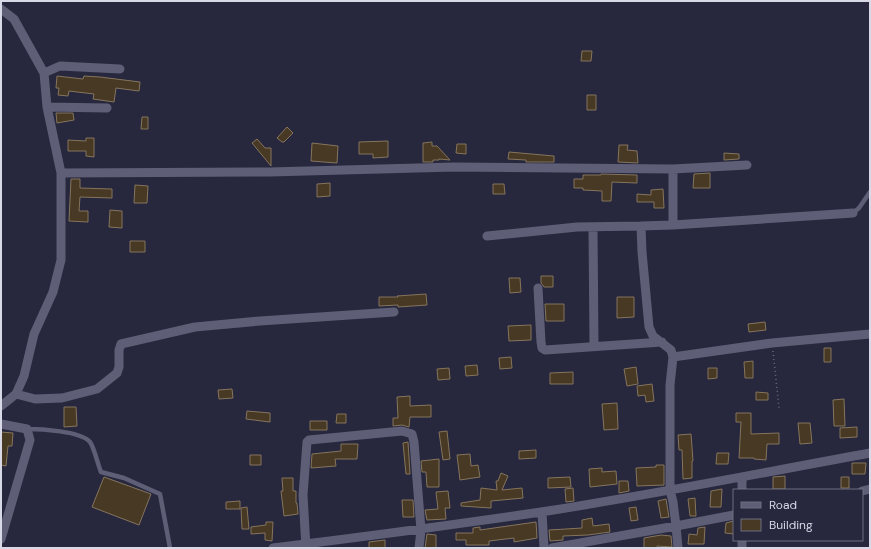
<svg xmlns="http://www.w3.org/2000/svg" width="871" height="549" font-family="'DM Sans',sans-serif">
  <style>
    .building { fill: #473923; stroke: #85755e }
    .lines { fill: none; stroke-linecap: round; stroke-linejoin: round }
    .path { stroke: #6a6a7e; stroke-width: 1.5; stroke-dasharray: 1 3; stroke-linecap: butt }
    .service { stroke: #5e5e77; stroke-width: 4.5 }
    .minor { stroke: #5e5e77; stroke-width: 9 }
  </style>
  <rect width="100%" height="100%" fill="#27273d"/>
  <path class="building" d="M582 51H592L591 61H581Z
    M57 76 83 79 84 76 100 77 140 82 139 91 116 88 114 102 93 99 94 94 69 91 68 96 58 95 59 88H56Z
    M587 95H596V110H587Z
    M56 113H73L74 120 57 123Z
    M142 117H148V129H141Z
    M287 127 293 133 284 142H282L277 138Z
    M86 138H94V157L86 156V151H68V140L86 141Z
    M257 139 265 148H271V166L252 143Z
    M388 141V157L373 158V154H359V142Z
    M432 142V146H437L450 160 439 159V160H433V162H423V143Z
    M312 143 338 146 337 163 311 161Z
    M457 144H466V154L456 153Z
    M619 145H628L627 150 637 151 638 163 618 162Z
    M509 152 554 156V162H526V160L508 159Z
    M724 153 739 154V159L724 160Z
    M710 173V188H693L694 174Z
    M601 174 637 175V183L612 182 611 201H602V191L583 190V188H574V179H583V175H601Z
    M71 179H80V188L112 189V198L80 197 79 211H88V222L69 221Z
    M330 183V196L317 197V184Z
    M493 184H504L505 194H493Z
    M135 185 148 186 147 203H134Z
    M663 189 664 208H654V202H637V194L651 195V190Z
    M110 210 122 211V228L109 227Z
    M130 241H145V252H130Z
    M541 276H553V287H544L541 283Z
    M509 278H520L521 292 510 293Z
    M426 294 427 305 398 307V305L379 306V297H398L397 296Z
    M617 297H634V317L617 318Z
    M545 304H564V321H546Z
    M765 322 766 330 749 332 748 324Z
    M531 325V340L509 341 508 326Z
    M824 348H831V362H824Z
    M511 357 512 368 500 369 499 358Z
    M753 361V378H745L744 362Z
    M477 365 478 375 466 376 465 366Z
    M636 367 638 384 627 386 624 369Z
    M449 368 450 379 438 380 437 369Z
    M708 368H717V378L708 379Z
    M573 372V384H550V373Z
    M652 384 654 401 646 402 645 395 638 396 637 386Z
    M232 389 233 398 219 399 218 390Z
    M756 392 768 393V400H756Z
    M410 396V406L431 405V417H410L409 427 402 425 393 426V418H398L397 397Z
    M844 399 845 426H834L833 400Z
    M617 403 618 429 604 430 602 404Z
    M64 407H76L77 426 64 427Z
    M247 411 270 413V422L246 419Z
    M736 413H751V434L779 433V444H767L766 460 754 459V458H739L741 422H736Z
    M337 414H346V423H336Z
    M310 421H327V430H310Z
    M798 423H810L812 443 800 444Z
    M857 427V437L840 438V428Z
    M447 431 450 459 443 460 439 432Z
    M1 432 13 433 12 446H8L6 466 1 465Z
    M691 434 693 461H692V478L683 479 682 450H679L678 435Z
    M408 442 410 474H406L403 443Z
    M341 444H358L357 459H335L336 466 311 468 312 454 341 451Z
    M536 450V458L519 459V451Z
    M717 453H729L728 464H716Z
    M470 454 471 466 478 465 480 477 460 480 457 455Z
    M250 455H261V465H250Z
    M439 459V487H427L426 472H422L421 461Z
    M852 463H866L865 474H852Z
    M656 465H664V485L637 486 636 468 656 467Z
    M602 468V472L616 471 617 484 590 487 589 469Z
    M501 473 508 476 502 490 522 488 523 498 491 501V508L461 506V503L480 500 481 488 497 490 496 481H498Z
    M785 476V489H773V477Z
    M104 477 151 494 139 525 92 507Z
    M570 477 571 487 548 488V478Z
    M841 477H849V488H841Z
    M282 478H293V491H296V503H297L298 514 284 516 281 491H283Z
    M619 481H628L629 491 619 493Z
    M573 488 574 501 566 502 565 489Z
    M722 489 721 507H710L711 491Z
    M448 491 450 508H445L446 519 427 520 425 510 438 509 436 492Z
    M695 498 696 516H690L688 499Z
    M666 499 669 517 661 518 658 501Z
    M402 500H413L414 517H403Z
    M240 501V509H226V502Z
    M247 507 249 529H242L241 508Z
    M636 507 638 520 631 521 629 508Z
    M592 518 593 526 609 524 610 532 588 535 563 536V540L550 541 549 530 582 528V520Z
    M734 521V534L725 533 726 523Z
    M266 522H273L272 541 265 540V533L251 534V527L266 525Z
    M536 522 537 538 514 542V538L489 541V545H466V540H456V533H473V528L480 527V530Z
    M705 527 704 544H688L689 534 697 535 698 528Z
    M427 534 436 535V548H425Z
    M661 535 671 536 672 547 657 546V548H644V538Z
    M385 540V548H369V542Z"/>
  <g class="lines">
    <path class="path" d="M773 351 779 408"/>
    <path class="service" d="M853 213 859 208 870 192
      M27 429C40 429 81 431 90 442 94 447 98 465 101 472L124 478 160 494 170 548"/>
    <path class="minor" d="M1 9 14 19 44 73 47 107 61 173V260L53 292 34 334 24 376 16 394 1 406
      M44 73 60 66 120 69
      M47 107 107 108
      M61 173 270 172 454 167 673 169 747 165
      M673 225V169
      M593 227 594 346
      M487 236 577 227 641 226
      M538 288 541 342 542 348 545 350 662 342
      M673 357 772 343 870 334
      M16 394 35 399 62 398 97 389 117 373 119 367V350L121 344 195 327 260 321 394 312
      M1 424 27 429 30 440 1 539
      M742 477V490
      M862 491 870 489
      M542 512 544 548
      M742 540V548
      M273 548C363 537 452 525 541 512 651 495 761 473 870 453
      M306 548 303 495 307 442 309 440 402 431 412 434 414 442 421 530 419 548
      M552 548 676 526 673 502 670 490V385L673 357 671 350 653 336 649 327 642 252 641 226 673 225 853 213
      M678 548 676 526 734 515"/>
  </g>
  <rect width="871" height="549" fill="none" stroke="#d8d8e7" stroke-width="4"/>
  <rect x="733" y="489" width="130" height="52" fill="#27273d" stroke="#6e6e81"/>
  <rect x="741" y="502" width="20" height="6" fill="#5e5e77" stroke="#6e6e81"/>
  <text x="769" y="509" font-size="12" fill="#d8d8e7">Road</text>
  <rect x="741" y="519" width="20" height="12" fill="#473923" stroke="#6e6e81"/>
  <text x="769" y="529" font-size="12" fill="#d8d8e7">Building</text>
</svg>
